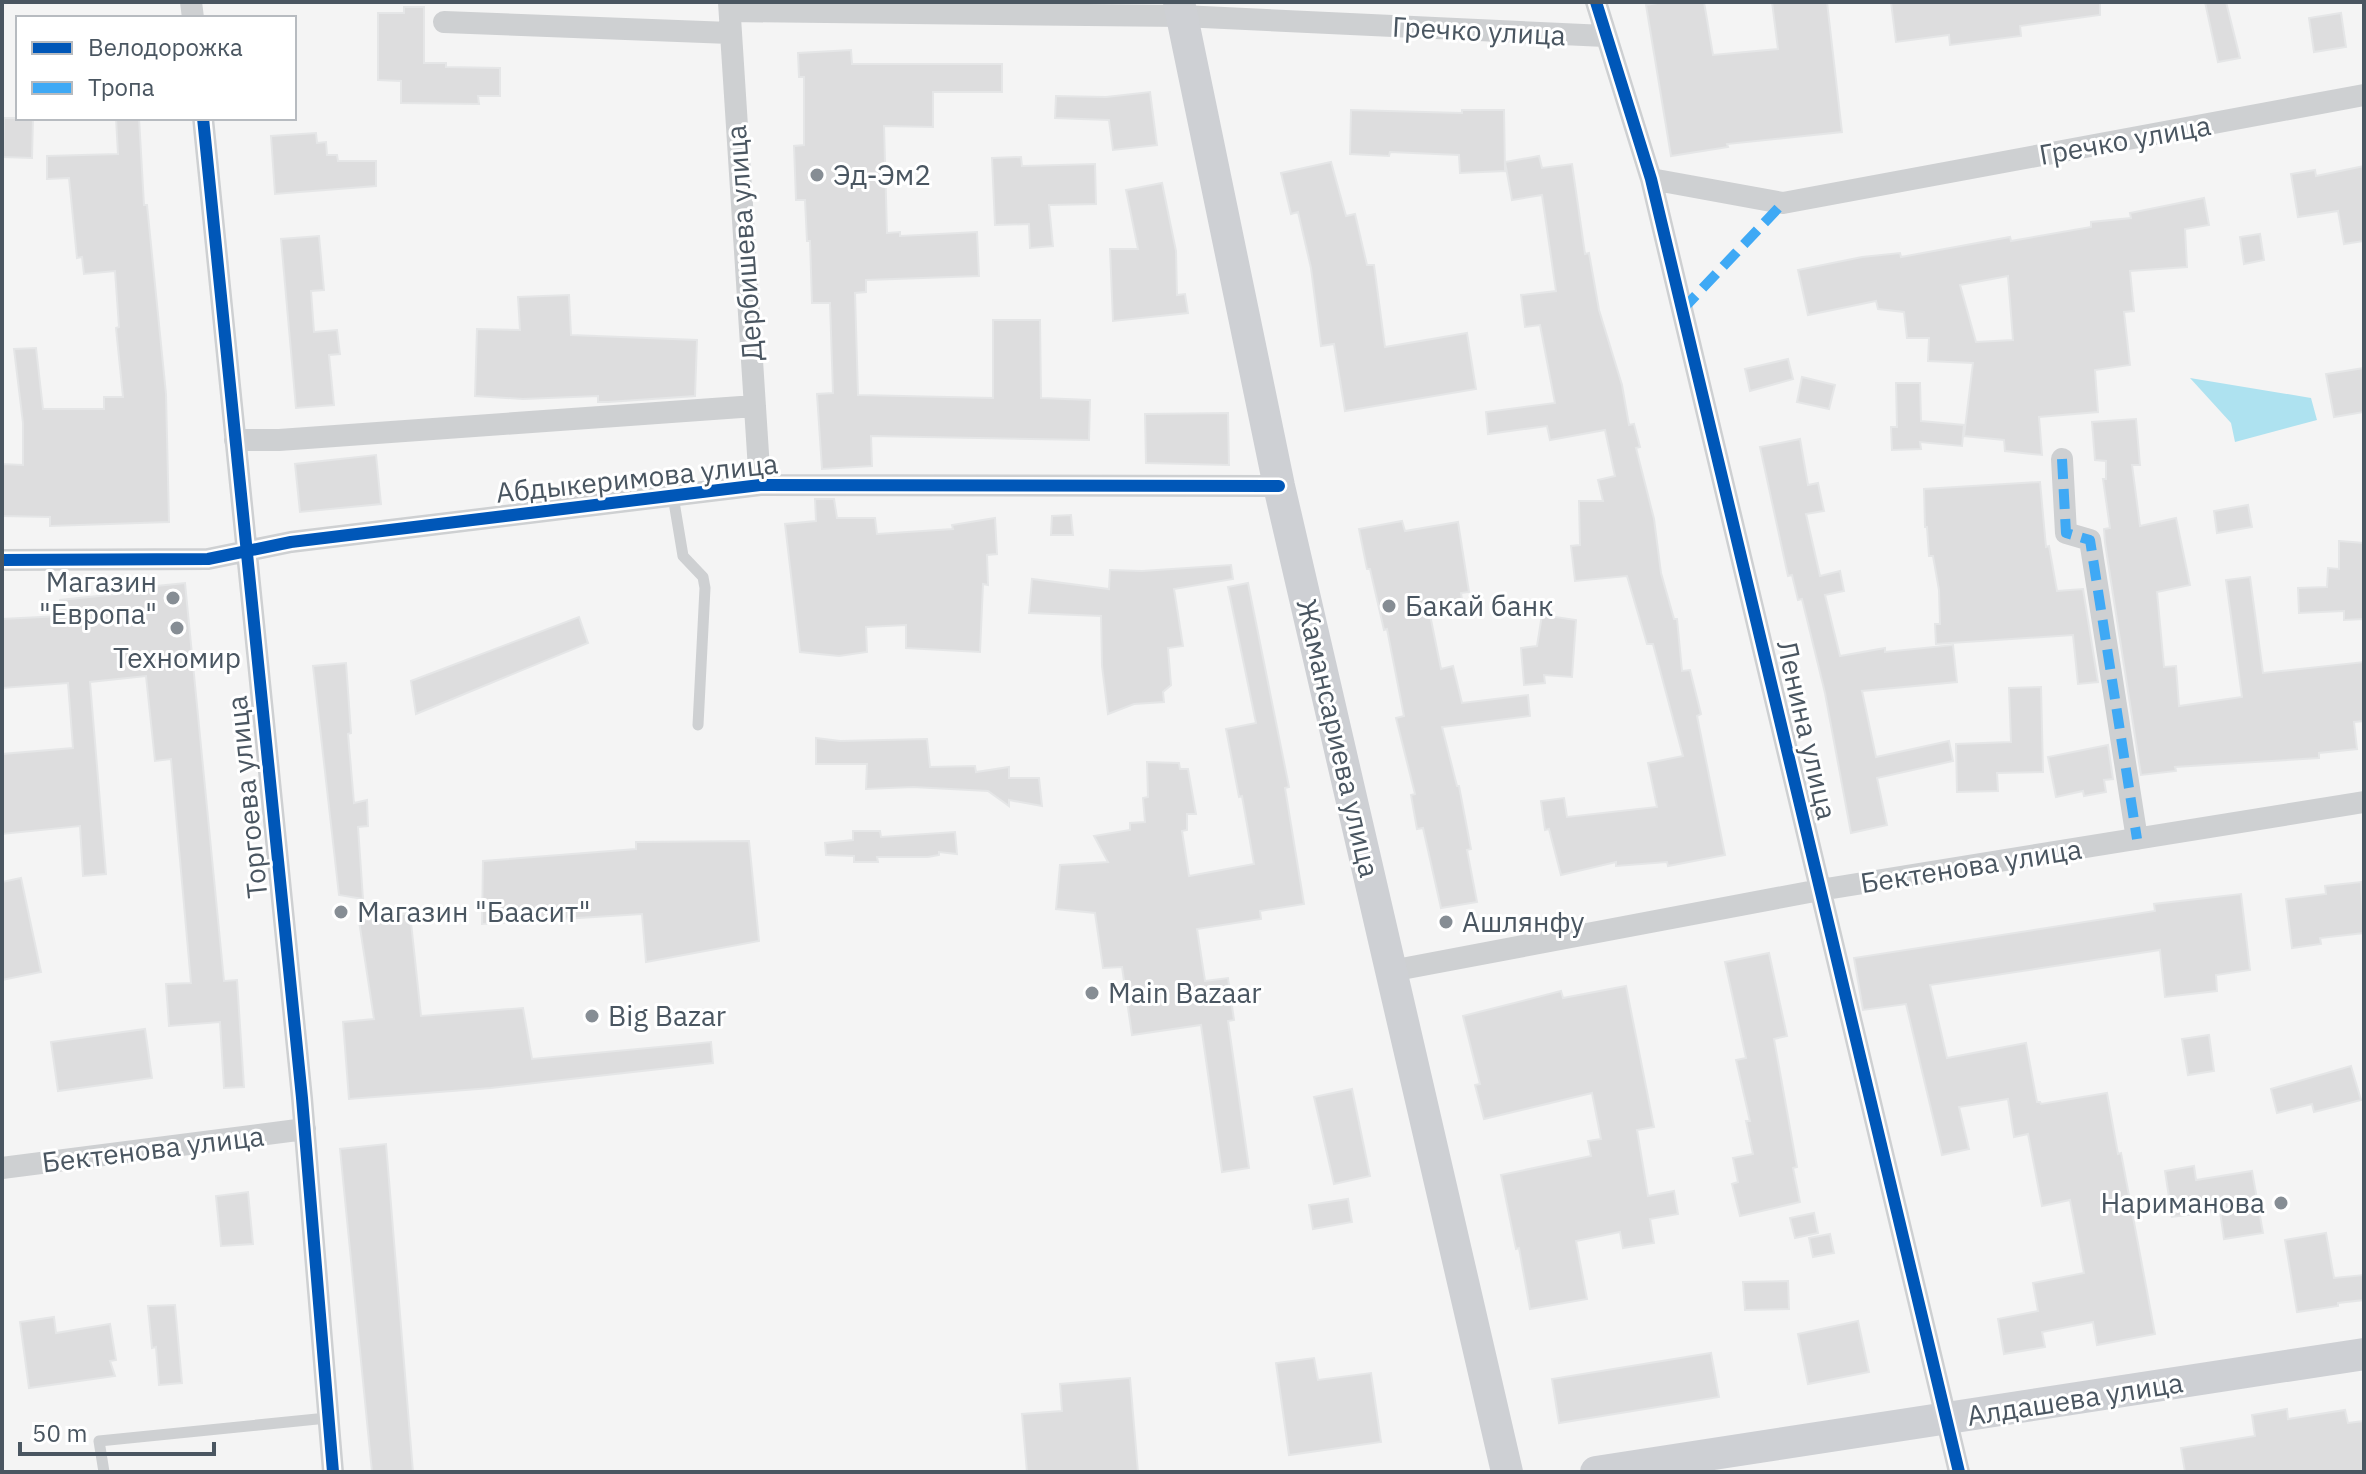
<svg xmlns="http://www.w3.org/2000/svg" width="2366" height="1474" font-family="'IBM Plex Sans',sans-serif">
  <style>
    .water { fill: #aee2f0 }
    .building { fill: #ddddde; stroke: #e5e6e7; stroke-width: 2; fill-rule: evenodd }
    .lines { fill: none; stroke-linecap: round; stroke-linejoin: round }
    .lane { stroke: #ced0d2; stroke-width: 11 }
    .street { stroke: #ced0d2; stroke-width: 22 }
    .secondary { stroke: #ced0d4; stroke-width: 32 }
    .quiet { stroke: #3fa9f5; stroke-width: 10; stroke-dasharray: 20 10; stroke-linecap: butt }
    .cycleway-casing { stroke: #fff; stroke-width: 17 }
    .cycleway { stroke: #0057b8; stroke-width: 12 }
    .poi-dot { fill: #868d94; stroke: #fff; stroke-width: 3 }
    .labels { text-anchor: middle; stroke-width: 6; stroke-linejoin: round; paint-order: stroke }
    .street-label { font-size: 28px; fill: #4a5661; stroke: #fff }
    .poi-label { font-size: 28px; fill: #4a5661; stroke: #fff; text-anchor: start }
  </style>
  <rect width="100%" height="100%" fill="#f4f4f4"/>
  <path class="water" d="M2190 378 2311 398 2317 420 2235 442 2231 423Z"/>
  <path class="building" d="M1663 2H1704L1713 55 1778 49 1772 2H1827L1842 132 1727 144 1728 147 1671 156 1646 5Z
    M1891 2H2100V15L2020 26 2021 36 1950 45 1949 35 1896 42Z
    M2205 2H2226L2240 58 2218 62Z
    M404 7H424V63H446V67L500 68V96H478L479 104 401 103V81L378 80V13H404Z
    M2341 13 2346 47 2314 52 2309 18Z
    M851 50 852 64H1002V92H933V127L884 126 887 233 900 232V236L977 232 979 276 866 280V292L855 293 858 395 993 398V320H1040L1041 398 1090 400 1089 440 871 436 872 466 822 469 817 394 833 393 830 303H812L810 241H807L805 200H796L794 146 804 145V77H799L798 53Z
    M1150 92 1157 145 1113 150 1109 120 1055 118 1056 96 1106 97Z
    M1351 110 1462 113V110H1504L1505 171 1460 173 1459 155 1390 152 1389 156 1350 154Z
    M4 118H33L32 158 3 157Z
    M116 118H139L144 205H147L166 394 169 522 50 526V517L2 516V464L23 465V423L14 349 36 348 43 409H104V397H123L116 328 119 327 115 271 84 274 82 257 77 258 69 178 47 179V156L118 154Z
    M316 133 317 143 326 142 327 155H337L338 161H376V186L275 194 271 136Z
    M1539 156 1542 168 1572 164 1585 254 1589 253 1599 310 1622 385 1629 425 1634 424 1640 447 1636 448 1654 519 1661 573 1674 619H1677L1682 671 1690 670 1701 714 1697 716 1725 855 1668 866 1667 862 1616 866V862L1561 875 1549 829 1545 830 1541 801 1564 798 1567 817 1657 807 1648 763 1683 756 1653 644H1647L1627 576 1575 581 1571 546 1580 545 1579 501H1603L1598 480 1615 476 1605 430 1550 440 1547 426 1488 434 1486 412 1555 403 1540 325 1525 327 1521 295 1556 291 1542 195 1512 200 1505 162Z
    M1021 157 1022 166 1095 164 1096 204 1049 205 1053 246 1030 248 1029 224 995 225 992 158Z
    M1331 162 1346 216 1355 214 1367 265H1374L1385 347 1467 333 1476 389 1345 411 1334 344 1321 346 1311 268 1298 212 1291 214 1281 173Z
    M2364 166V241L2344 244 2338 211 2298 217 2291 174 2315 170 2316 176Z
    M1162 183 1176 251 1177 295 1185 294 1188 313 1113 321 1110 249H1138L1126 190Z
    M2204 198 2209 225 2185 229 2187 267 2130 271 2134 311 2124 312 2130 365 2095 370 2098 412 2039 417 2042 455 2005 451 2004 440 1964 436 1973 363 1928 361 1929 338H1907L1904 312 1878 309 1876 301 1808 315 1798 270 1862 257 1900 253 1901 257 2010 237 2011 241 2091 227V222L2131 218 2130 213ZM2008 276 2013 340 1976 342 1960 285Z
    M2260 234 2264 260 2244 264 2240 237Z
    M319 236 324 290 311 291 314 332 337 330 340 354 329 355 334 405 296 408 281 239Z
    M569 295 571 335 697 340 695 396 608 402H598V396L523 399 475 396 477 329 520 330 518 297Z
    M1788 359 1793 379 1750 391 1745 369Z
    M2364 368V412L2334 417 2326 374Z
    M1802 377 1835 385 1829 409 1797 402Z
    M1896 383H1920L1921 421 1964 425 1962 446 1920 442 1921 449 1892 450 1891 427H1897Z
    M1228 413 1229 465 1146 463 1145 414Z
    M2136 419 2140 465H2132L2140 526 2176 518 2190 585 2157 592 2164 667 2176 666 2179 706 2242 697 2226 580 2250 577 2263 673 2364 662V721L2354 722 2357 749 2319 753V758L2175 767 2176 771 2141 775 2105 543 2104 529 2110 528 2103 479H2106V461L2095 460 2092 422Z
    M1800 439 1808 485 1818 483 1824 511 1806 514 1820 576 1840 571 1844 591 1825 595 1840 656 1885 648V652L1953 645 1957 682 1862 691 1876 757 1949 741 1953 761 1877 778 1887 825 1851 833 1825 693 1802 599 1798 600 1792 575 1788 576 1760 447Z
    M376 455 381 504 300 512 295 464Z
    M2040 482 2046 547 2049 546 2057 591 2083 589 2098 682 2078 684 2073 635 1936 644 1935 624H1940L1939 590 1933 556H1929L1927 527H1925L1924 489Z
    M815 499H834L837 518H875L877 534 953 529 952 525 995 518 997 554 987 555 988 585 983 584 980 652 906 648V625L866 627 867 652 839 656 800 652 785 524 816 521Z
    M2248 505 2252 527 2217 533 2214 511Z
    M1071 515 1073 535H1051L1052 516Z
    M1402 521 1405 531 1458 522 1469 592 1461 593 1462 600 1428 605 1441 669 1453 666 1462 703 1528 695 1530 716 1442 727 1457 786H1459L1471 849 1467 850 1477 902 1441 908 1423 828 1417 829 1411 795 1415 794 1396 718 1404 716 1387 629 1384 630 1370 569H1367L1359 529Z
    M2339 541 2364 543V619L2344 620V611L2299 613 2298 588 2327 587 2328 568 2339 569Z
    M1231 565 1233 579 1174 589 1183 646 1168 648 1171 685 1163 692 1164 702 1134 704 1108 714 1102 666 1101 616 1029 613 1032 579 1109 589 1110 570 1142 571Z
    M185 583 224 981 237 980 244 1087 224 1088 220 1022 169 1026 166 984 191 983 171 759 155 761 146 676 90 682 106 874 83 876 80 826 2 834V754L73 748 68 683 2 688V619L61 616 60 600 117 594V590Z
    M1248 583 1289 787 1285 788 1304 904 1260 911 1261 919 1197 929 1205 981 1228 978 1234 1020 1228 1021 1249 1168 1222 1172 1201 1025 1132 1035 1122 967 1103 968 1095 913 1056 909 1060 865 1108 862 1094 836 1130 830V823L1145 822 1143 798 1148 797 1147 762 1179 763 1180 769H1188L1196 814H1187V830L1182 831 1189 876 1254 864 1242 796 1239 797 1226 729 1256 723 1228 587Z
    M1542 615 1576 620 1572 677 1544 675 1545 683 1524 685 1521 648 1537 646Z
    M579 617 588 643 416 714 411 681Z
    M346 663 351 733 348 734 354 803 367 800 368 826 358 827 363 899 339 895 313 666Z
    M2041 687 2043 772 1997 773 1998 791 1957 792 1956 744 2011 742 2009 688Z
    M816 738 840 741 927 739 930 767 975 766 976 772 1009 767V778H1039L1042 806 1009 800V806L988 791 913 787 866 789 867 764H816Z
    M2108 745 2113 779 2104 780 2106 792 2084 796 2083 791 2056 797 2048 757Z
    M853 831H880L881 837 955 832 957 854 939 852V855L928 857H877L878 862H854V856L826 855 825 843 853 840Z
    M749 841 759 941 646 962 642 914 482 924 483 861 636 849V842Z
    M21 878 41 972 2 980V882Z
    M2361 882 2364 933 2320 938 2321 944 2292 948 2286 899 2326 894 2325 886Z
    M2241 894 2250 970 2216 975 2217 991 2165 997 2160 950 1930 985 1947 1058 2026 1043 2037 1102H2040L2041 1104 2107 1093 2118 1154 2121 1153 2155 1334 2097 1345 2093 1322 2042 1332 2045 1347 2004 1354 1998 1319 2038 1311 2033 1283 2084 1273 2070 1200 2042 1206 2028 1134 2014 1137 2008 1099 1959 1107 1969 1149 1942 1155 1906 1004 1863 1010 1854 958 2155 911 2154 904Z
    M410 913 421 1016 523 1008 532 1059 711 1042 713 1063 491 1088 349 1099 343 1022 374 1019 359 921Z
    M1769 953 1787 1036 1774 1039 1797 1167 1793 1168 1800 1202 1740 1216 1732 1184 1738 1182 1733 1158 1753 1154 1746 1121H1750L1736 1060 1746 1058 1725 962Z
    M1626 986 1654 1127 1637 1130 1648 1196 1674 1191 1678 1214 1650 1219 1654 1243 1623 1248 1620 1232 1576 1241 1587 1299 1530 1309 1519 1248 1516 1249 1501 1175 1591 1156 1588 1141 1601 1139 1592 1093 1484 1119 1475 1085 1480 1084 1463 1016 1561 991 1563 998Z
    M145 1029 152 1078 58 1091 51 1042Z
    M2209 1035 2214 1071 2188 1075 2182 1039Z
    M2351 1066 2361 1100 2314 1112 2312 1104 2277 1113 2271 1089Z
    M1352 1089 1370 1176 1334 1184 1314 1097Z
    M386 1144 413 1472H372L340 1149Z
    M2194 1166 2196 1180 2252 1171 2263 1233 2224 1239 2220 1211 2172 1217 2165 1171Z
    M248 1192 253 1244 221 1246 216 1196Z
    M1348 1199 1352 1222 1313 1229 1309 1205Z
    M1814 1213 1818 1233 1795 1238 1790 1218Z
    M2326 1233 2334 1278 2364 1275V1300L2338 1303V1306L2297 1312 2285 1240Z
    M1830 1234 1834 1253 1813 1257 1809 1238Z
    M1788 1281 1789 1309 1745 1310 1743 1282Z
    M175 1305 182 1383 159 1385 156 1347 152 1348 148 1306Z
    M54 1317 56 1333 110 1324 116 1360 110 1361 115 1376 29 1388 20 1322Z
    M1858 1321 1869 1372 1808 1384 1798 1334Z
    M1711 1353 1719 1397 1559 1423 1552 1379Z
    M1314 1358 1318 1380 1371 1373 1381 1442 1289 1455 1276 1363Z
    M1130 1378 1138 1472H1027L1022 1414 1062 1411 1060 1384Z
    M2287 1409 2288 1419 2345 1410 2348 1423 2364 1421V1472H2185L2181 1448 2255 1436 2252 1415Z"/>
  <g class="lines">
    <path class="lane" d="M673 496 683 556 703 577 705 588 698 725
      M104 1472 99 1441 327 1418"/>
    <path class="street" d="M191 2 193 18
      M729 2 760 485
      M1596 2 1651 179 1959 1472
      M730 11 1182 16 1605 36
      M444 22 730 33
      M203 118 302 1098 333 1472
      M1651 179 1783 203 2364 95
      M235 440H279L755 406
      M2062 459 2066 533 2090 540 2137 839
      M2 560 208 559 291 542 760 485 1279 486
      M1391 971 1820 890 2364 802
      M2 1168 305 1129"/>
    <path class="secondary" d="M1179 2 1279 486 1507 1472
      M1596 1472 2364 1354"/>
    <path class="quiet" d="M1682 310 1783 203
      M2062 459 2066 533 2090 540 2137 839"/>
    <defs>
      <path id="cycleway" d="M1596 2 1651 179 1959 1472
        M203 118 302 1098 333 1472
        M2 560 208 559 291 542 760 485 1279 486"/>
    </defs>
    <use href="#cycleway" class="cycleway-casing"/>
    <use href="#cycleway" class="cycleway"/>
  </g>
  <g class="poi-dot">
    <circle cx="817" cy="175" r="8"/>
    <circle cx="173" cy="598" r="8"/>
    <circle cx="1389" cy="606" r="8"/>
    <circle cx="177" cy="628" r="8"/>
    <circle cx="341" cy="912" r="8"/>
    <circle cx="1446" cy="922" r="8"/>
    <circle cx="1092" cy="993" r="8"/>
    <circle cx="592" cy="1016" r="8"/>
    <circle cx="2281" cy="1203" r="8"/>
  </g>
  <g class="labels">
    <g class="street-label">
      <text transform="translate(1479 31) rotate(3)" y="10">Гречко улица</text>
      <text transform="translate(2125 140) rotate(-10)" y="10">Гречко улица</text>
      <text transform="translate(744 243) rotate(-94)" y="10">Дербишева улица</text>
      <text transform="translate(637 478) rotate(-6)" y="10">Абдыкеримова улица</text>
      <text transform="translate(1807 730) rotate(77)" y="10">Ленина улица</text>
      <text transform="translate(1338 738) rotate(77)" y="10">Жамансариева улица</text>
      <text transform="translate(247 797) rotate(-96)" y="10">Торгоева улица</text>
      <text transform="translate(1971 866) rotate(-9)" y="10">Бектенова улица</text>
      <text transform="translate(153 1149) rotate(-7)" y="10">Бектенова улица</text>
      <text transform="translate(2075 1399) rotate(-9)" y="10">Алдашева улица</text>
    </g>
    <g class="poi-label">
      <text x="833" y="185">Эд-Эм2</text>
      <text x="157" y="592" text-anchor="end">Магазин<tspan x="157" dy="32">"Европа"</tspan></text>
      <text x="1405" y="616">Бакай банк</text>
      <text x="177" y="668" text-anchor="middle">Техномир</text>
      <text x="357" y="922">Магазин "Баасит"</text>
      <text x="1462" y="932">Ашлянфу</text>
      <text x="1108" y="1003">Main Bazaar</text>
      <text x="608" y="1026">Big Bazar</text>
      <text x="2265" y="1213" text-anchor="end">Нариманова</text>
    </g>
  </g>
  <rect width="2366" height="1474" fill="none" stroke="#4a5661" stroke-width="8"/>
  <rect x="16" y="16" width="280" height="104" fill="#ffffff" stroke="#b7bbc0" stroke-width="2"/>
  <rect x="32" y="42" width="40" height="12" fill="#0057b8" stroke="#b7bbc0" stroke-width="2"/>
  <text x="88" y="56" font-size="24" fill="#4a5661">Велодорожка</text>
  <rect x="32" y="82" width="40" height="12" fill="#3fa9f5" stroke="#b7bbc0" stroke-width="2"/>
  <text x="88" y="96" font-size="24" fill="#4a5661">Тропа</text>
  <path d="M20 1442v12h194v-12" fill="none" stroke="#4a5661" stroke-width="4"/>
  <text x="32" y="1442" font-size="24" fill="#4a5661" stroke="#ffffff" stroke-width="6" paint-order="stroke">50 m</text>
</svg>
